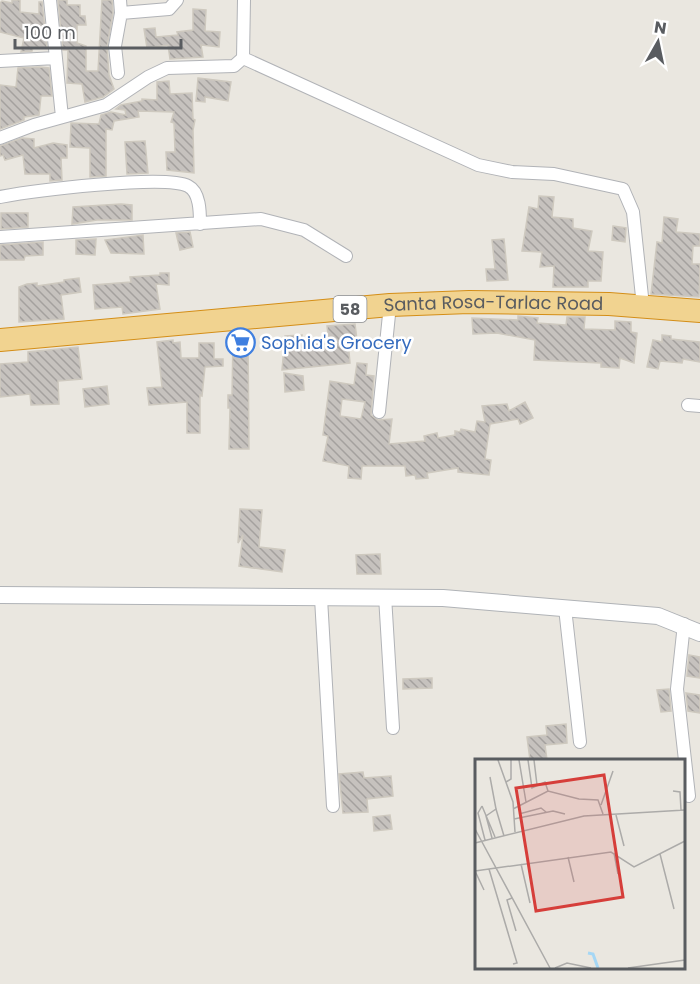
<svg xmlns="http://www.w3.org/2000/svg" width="700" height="984" font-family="Poppins,sans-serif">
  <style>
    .building { fill: url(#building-back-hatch); stroke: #cec9bf; stroke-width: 1.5; fill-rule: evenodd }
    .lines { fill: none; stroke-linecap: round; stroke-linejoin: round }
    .street-casing { stroke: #b1b3b7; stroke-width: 14 }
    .secondary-casing { stroke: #b0b3b7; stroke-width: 18 }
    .highway-casing { stroke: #d48e17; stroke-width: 24 }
    .street { stroke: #fff; stroke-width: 12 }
    .secondary { stroke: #fff; stroke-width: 16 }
    .highway { stroke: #f1d390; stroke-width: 22 }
    .labels { text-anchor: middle; stroke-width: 5; stroke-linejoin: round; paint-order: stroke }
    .shield { fill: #fff; stroke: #8b8d90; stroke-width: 1.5 }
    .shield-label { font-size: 16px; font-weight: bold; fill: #595c60 }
    .street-label { font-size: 18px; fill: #595c60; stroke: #fff }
    .shop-label { font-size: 18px; fill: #366cbe; stroke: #fff; text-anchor: start }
    .inset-river { fill: none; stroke: #a5d7f5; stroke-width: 3 }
    .inset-road { fill: none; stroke: #acaba9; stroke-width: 1.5 }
    .view { fill: #d63e3a; fill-opacity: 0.15; stroke: #d63e3a; stroke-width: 3 }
    .inset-edge { fill: none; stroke: #595c60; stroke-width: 3 }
  </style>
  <defs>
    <pattern id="building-back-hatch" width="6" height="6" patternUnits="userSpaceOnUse" patternTransform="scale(1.5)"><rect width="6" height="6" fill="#c6c2be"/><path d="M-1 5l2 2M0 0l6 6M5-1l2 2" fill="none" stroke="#a4a19e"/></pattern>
  </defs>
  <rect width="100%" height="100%" fill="#eae7e0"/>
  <path class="building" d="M12 0H20V12L39 14V2H42L47 48 33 47 32 51 21 52 24 38 0 32V3L2 1 12 3Z
    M58 0H67V5H80V16H85L86 25H77V43L86 46V71H98L102 0H112L113 13 107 47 109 75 114 89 103 97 85 102 82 84 67 83 68 50H63Z
    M193 9 206 10 205 31 220 32 219 47 201 45 203 57 170 59 168 45 147 48 144 29 155 28 156 37 178 35 177 32 193 30Z
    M40 67 49 68 52 96H41L39 115 24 117V120L0 129V85L16 87 18 68Z
    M198 78 231 82 228 101 205 97V102L196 101Z
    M169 81 170 94 192 93 193 119 195 120 193 130 194 173 167 170 166 152H175L174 123 171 122 174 112 138 111 139 117 114 121 112 130 106 129V176L90 177V148L70 147 71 123 99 124 101 115 111 112 126 115 125 110 116 109 121 105 142 101V99L157 100V82Z
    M22 138 34 139V148L53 143 67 145V158H61L62 180 50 181V174H25L23 155 5 160 3 155 0 156V146Z
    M145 141 148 173 127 174 125 142Z
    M539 196 554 197 552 217 573 219V228L592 231 588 251 603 252 601 281H588V287H553L554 266 540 267 542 252 522 251 529 207 538 209Z
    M121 204 132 205V220H97L72 224 73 207Z
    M1 213H28V227L1 229Z
    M664 217 678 219 676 232 700 234V246H693L692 264H700L699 297 651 294 657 242 662 243Z
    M613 226 626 228 625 242 612 240Z
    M190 232 193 247 180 250 176 233Z
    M143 235 144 254 111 253 105 240Z
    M96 239 95 255 76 254V240Z
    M504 239 508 280 487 281 486 269H495L492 240Z
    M43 242V255L25 256 24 260H0V245Z
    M160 273H169V285L156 284 160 309 123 314 122 307 95 309 93 285 131 282 130 277 160 275Z
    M79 278 81 292 61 295 64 319 19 322V287L27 284 37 283V286L64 282V280Z
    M518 316 538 318 537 323 566 325 567 317H585L584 329 615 330V321L631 322V332L637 333 634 363 620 358 619 368 601 367V363L534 360 535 340 497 333 473 334 472 318 518 320Z
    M355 324 357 340 348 341 350 363 282 370 285 336 302 335V346L329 343 327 326Z
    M662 335 671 336V339L700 342V362L683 359 682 363 660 361 658 369 647 367 653 340 662 342Z
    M233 339H248L249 449H229L230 408H228V395H232Z
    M173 340V343L180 342 181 358H199V343H214V359H223V366L205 367 202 396 200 395V433H187V402L149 405 147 388 162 387 157 342Z
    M78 347 82 379 58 381 59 404 31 405 30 394 0 397V364L28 362V352Z
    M357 363 367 364 366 375 374 376 371 415 378 420 392 419 389 444 425 441 424 436 437 433 438 438 455 435V431L460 432 461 429 475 432 477 421 485 422 482 406 507 404 509 411 525 402 533 418 520 424 518 419 490 424 485 459 491 460 489 475 458 472V468L427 473 428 478 416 479 415 475 406 476 405 466H362L361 479 348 478 349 466 323 461 328 436 323 435 330 381 354 385ZM342 399 365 402 361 419 340 416Z
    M284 373 303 376 304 390 285 392Z
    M107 386 109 404 85 407 83 389Z
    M240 509 262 510 259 547 285 550 282 572 239 566 243 535 238 543Z
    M380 554 381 574H357L356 555Z
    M689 655 700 657V678L687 676Z
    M432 678V688L403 689V679Z
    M669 689 671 711 661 712 657 690Z
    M686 693 700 695V713L688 711Z
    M566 724 567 743 545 745 547 760H530L527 737 547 735 546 726Z
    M363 772 364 778 391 776 393 796 367 799 368 812 343 813 339 774Z
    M390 815 392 829 374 831 373 817Z"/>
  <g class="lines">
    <defs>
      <path id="street" d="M50 0 62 117
        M120 0 121 13 169 9 177 0
        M243 58 244 0
        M0 61 56 58
        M118 73 115 46 121 13
        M0 138 34 125 106 105 148 77 167 68 234 66 243 58 478 165 512 172 554 174 623 189 633 212 643 306
        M0 197C31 191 165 174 188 186 200 192 200 212 200 224
        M0 237 261 219 304 230 346 256
        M688 405 700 406
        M379 412 390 305
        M385 596 393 728
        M321 598 333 806
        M565 608 580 742
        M684 624 677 689 689 796"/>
      <path id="secondary" d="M0 595 443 598 658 616 700 633"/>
      <g id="highway">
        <path id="s1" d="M0 340 390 305 469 302 609 304 700 311"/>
      </g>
    </defs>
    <use href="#street" class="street-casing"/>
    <use href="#secondary" class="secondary-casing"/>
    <use href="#highway" class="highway-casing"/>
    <use href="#street" class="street"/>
    <use href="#secondary" class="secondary"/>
    <use href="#highway" class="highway"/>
  </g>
  <defs>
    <symbol id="supermarket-ring" viewBox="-11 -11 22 22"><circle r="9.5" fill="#fff" stroke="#3f7fe0" stroke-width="1.5"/><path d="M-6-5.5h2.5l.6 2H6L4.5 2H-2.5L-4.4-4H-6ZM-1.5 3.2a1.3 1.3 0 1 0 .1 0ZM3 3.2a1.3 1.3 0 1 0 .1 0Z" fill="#3f7fe0"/></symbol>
  </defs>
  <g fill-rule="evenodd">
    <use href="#supermarket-ring" x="224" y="326" width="33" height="33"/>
  </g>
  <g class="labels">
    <rect class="shield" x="333.5" y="296" width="33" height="26" rx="4.5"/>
    <g class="shield-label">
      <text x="350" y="315">58</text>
    </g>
    <g class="street-label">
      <text dy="6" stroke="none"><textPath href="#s1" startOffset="495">Santa Rosa-Tarlac Road</textPath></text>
    </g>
    <g class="shop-label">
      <text x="261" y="349">Sophia's Grocery</text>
    </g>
  </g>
  <g transform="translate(475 759)">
    <rect width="210" height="210" fill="#eae7e0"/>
    <path class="inset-river" d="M113 194 118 195 123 209"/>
    <path class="inset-road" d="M23 1 38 43 40 73M44 1 51 43M53 1 57 29 70 23 73 32M59 1 62 26M15 18 21 50 11 57 17 79M31 23 36 20V1M198 32 205 33 206 51M126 46 138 12M7 47 3 54 10 81M7 47 20 78M21 50 29 77M38 50 73 32 104 40 123 41 128 55M44 55 66 49 71 53M141 56 149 87M39 60 78 52 90 55M0 70 75 209M0 84 109 57 210 51M139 94 143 115M185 95 199 150M93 98 99 123M46 105 55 144M14 110 42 204 38 205M0 112 136 93 159 108 210 82M0 112 9 131M37 139 32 141 41 172M80 209 92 204 116 209M153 209 210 201"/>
    <path class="view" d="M129 16 148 138 61 152 41 29Z"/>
    <rect width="210" height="210" class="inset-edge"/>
  </g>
  <g transform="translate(658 42) rotate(9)" stroke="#ffffff" stroke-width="4.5" paint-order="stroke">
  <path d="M0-4.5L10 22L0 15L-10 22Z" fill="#595c60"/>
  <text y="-9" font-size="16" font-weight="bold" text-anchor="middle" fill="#595c60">N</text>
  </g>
  <path d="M15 39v9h166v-9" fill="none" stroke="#595c60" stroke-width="3"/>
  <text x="24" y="39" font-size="18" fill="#595c60" stroke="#ffffff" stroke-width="4.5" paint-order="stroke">100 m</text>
</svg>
